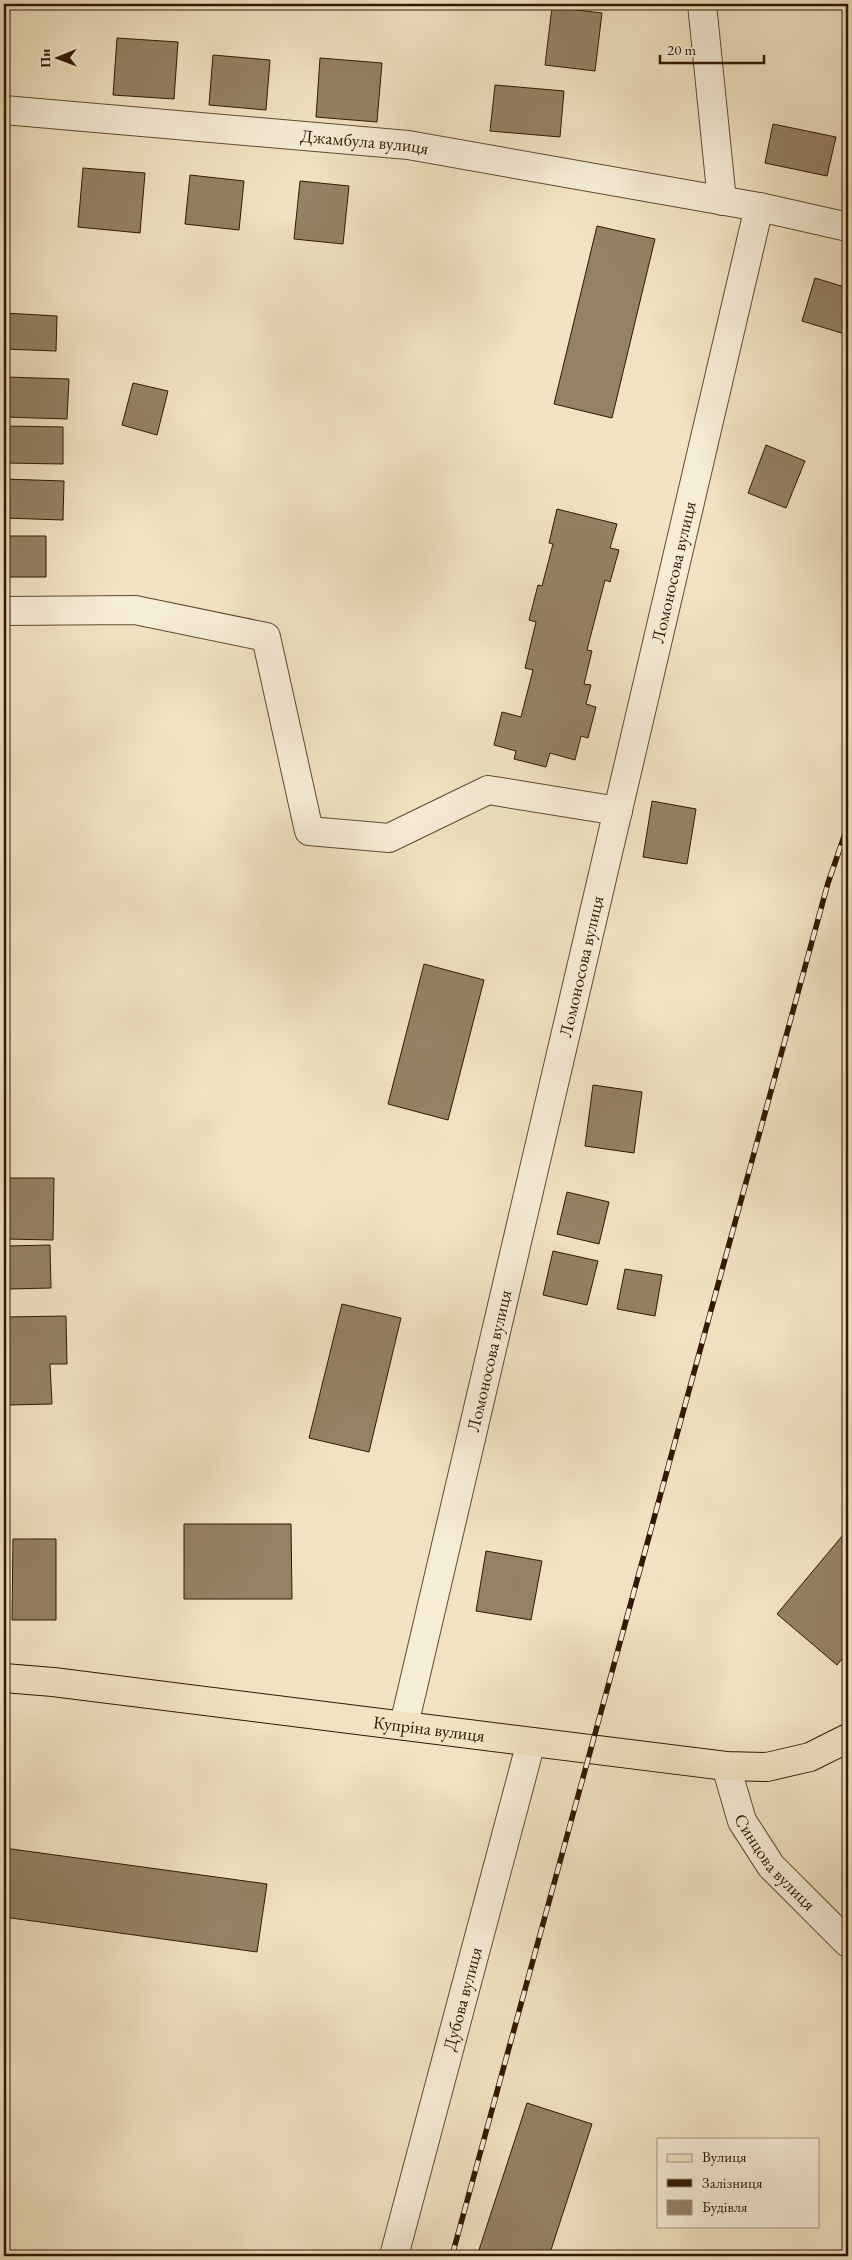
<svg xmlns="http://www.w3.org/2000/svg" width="852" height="2260" font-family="'EB Garamond',serif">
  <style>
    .building { fill: #958264; stroke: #311800 }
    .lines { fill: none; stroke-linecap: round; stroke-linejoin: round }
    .minor-casing { stroke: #614b30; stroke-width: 30 }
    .major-casing { stroke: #311800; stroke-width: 30 }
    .minor { stroke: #f6edd7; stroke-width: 28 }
    .major { stroke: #f1e3c1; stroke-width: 28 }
    .rail-casing { stroke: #311800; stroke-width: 5.5 }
    .rail { stroke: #f6edd7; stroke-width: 4; stroke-dasharray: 11; stroke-linecap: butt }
    .labels { text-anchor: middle; stroke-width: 4; stroke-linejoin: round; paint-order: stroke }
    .street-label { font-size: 18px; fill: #311800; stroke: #f6edd7 }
  </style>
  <rect width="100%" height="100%" fill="#f1e3c1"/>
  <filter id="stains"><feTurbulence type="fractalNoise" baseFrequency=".004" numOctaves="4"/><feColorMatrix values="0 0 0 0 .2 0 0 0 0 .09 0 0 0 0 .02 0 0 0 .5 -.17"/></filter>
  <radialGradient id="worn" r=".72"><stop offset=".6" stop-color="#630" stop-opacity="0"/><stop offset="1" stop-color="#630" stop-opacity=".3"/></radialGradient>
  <path class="building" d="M552 7 602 13 595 71 545 65Z
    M117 38 178 42 174 99 113 95Z
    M213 55 270 60 266 110 209 105Z
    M320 58 382 63 377 122 316 117Z
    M495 85 564 91 560 137 490 131Z
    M773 124 836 137 827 176 765 163Z
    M83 168 145 173 140 233 78 227Z
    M190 175 244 181 239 230 185 224Z
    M300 181 349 186 343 244 294 239Z
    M597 226 655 239 612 418 554 404Z
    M815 278 848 288V335L802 321Z
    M4 313 57 316 56 351 4 349Z
    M6 377 69 379 67 419 4 417Z
    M133 383 168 391 157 435 122 425Z
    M5 426 63 427V464L4 463Z
    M766 445 805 461 786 508 748 493Z
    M4 479 64 481 63 520 4 518Z
    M557 509 617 524 610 548 619 550 610 582 605 580 587 650 592 651 584 684 591 685 586 704 596 707 588 738 581 736 575 760 550 753 546 767 514 759 516 751 494 745 502 712 521 717 533 670 525 668 536 622 529 620 538 585 542 586 553 544 549 543Z
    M4 536H46V577H4Z
    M652 801 696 809 687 864 643 857Z
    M424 964 484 980 448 1120 388 1104Z
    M593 1085 642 1092 634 1153 585 1146Z
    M6 1178H54L53 1240 6 1239Z
    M567 1192 609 1202 599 1244 557 1234Z
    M50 1245 51 1288 9 1289 8 1246Z
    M553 1251 598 1261 587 1305 543 1295Z
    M625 1269 662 1275 655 1316 617 1309Z
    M342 1304 401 1318 369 1452 309 1438Z
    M66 1316 67 1364H50L52 1404 8 1405 7 1365H4V1317Z
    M184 1524H291L292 1599H184Z
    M848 1529V1652L837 1665 777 1614Z
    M13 1539H56V1620H12Z
    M486 1551 542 1561 531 1620 476 1611Z
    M4 1848 267 1884 257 1952 4 1917Z
    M527 2103 592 2124 549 2256H477Z"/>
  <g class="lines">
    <defs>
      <g id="minor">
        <path d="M702 4 722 201"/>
        <path id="s1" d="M4 110 408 145 759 207 848 227"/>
        <path d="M4 611 135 610 266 637 309 831 389 838 488 790 618 811"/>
        <path id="s2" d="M404 1725 759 207"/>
        <path id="s3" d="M726 1766 742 1821 771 1866 848 1943"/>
        <path id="s4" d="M394 2256 531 1742"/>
      </g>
      <g id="major">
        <path id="s5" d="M4 1678 53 1682 726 1766 767 1767 810 1757 848 1738"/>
      </g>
    </defs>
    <use href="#minor" class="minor-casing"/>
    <use href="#major" class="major-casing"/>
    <use href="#minor" class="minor"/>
    <use href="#major" class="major"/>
    <defs>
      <path id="rail" d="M452 2256 828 883 848 825"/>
    </defs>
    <use href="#rail" class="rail-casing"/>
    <use href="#rail" class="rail"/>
  </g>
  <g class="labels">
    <g class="street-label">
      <text dy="6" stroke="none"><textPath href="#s1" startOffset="362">Джамбула вулиця</textPath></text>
      <text dy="6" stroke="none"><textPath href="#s2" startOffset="1184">Ломоносова вулиця</textPath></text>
      <text dy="6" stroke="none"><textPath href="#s2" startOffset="779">Ломоносова вулиця</textPath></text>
      <text dy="6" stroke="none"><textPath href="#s2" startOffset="374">Ломоносова вулиця</textPath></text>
      <text dy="6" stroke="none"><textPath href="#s5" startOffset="428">Купріна вулиця</textPath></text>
      <text dy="6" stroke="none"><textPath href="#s3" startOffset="110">Синцова вулиця</textPath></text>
      <text dy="6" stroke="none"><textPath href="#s4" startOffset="266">Дубова вулиця</textPath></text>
    </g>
  </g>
  <rect width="852" height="2260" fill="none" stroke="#f1e3c1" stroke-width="20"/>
  <rect x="5" y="5" width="842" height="2250" fill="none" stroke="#311800" stroke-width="2.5"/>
  <rect x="10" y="10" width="832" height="2240" fill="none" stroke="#311800"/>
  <rect x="657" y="2138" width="162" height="90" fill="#f6edd7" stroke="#a79881"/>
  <rect x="667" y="2154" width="25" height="8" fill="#f1e3c1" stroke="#a79881"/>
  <text x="702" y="2162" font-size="15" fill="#311800">Вулиця</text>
  <rect x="667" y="2179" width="25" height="8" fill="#311800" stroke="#a79881"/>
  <text x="702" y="2188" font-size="15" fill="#311800">Залізниця</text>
  <rect x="667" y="2200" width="25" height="15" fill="#958264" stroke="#a79881"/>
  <text x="702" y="2212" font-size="15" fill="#311800">Будівля</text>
  <g transform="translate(58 58) rotate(269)" stroke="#f6edd7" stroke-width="4" paint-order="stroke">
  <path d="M0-4L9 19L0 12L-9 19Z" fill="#311800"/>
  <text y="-8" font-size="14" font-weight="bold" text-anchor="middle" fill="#311800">Пн</text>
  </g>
  <path d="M660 55v8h104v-8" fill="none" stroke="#311800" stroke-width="2.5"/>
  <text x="667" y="55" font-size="15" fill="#311800" stroke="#f6edd7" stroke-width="4" paint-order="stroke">20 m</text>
  <rect width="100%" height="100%" filter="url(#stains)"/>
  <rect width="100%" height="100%" fill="url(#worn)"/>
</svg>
